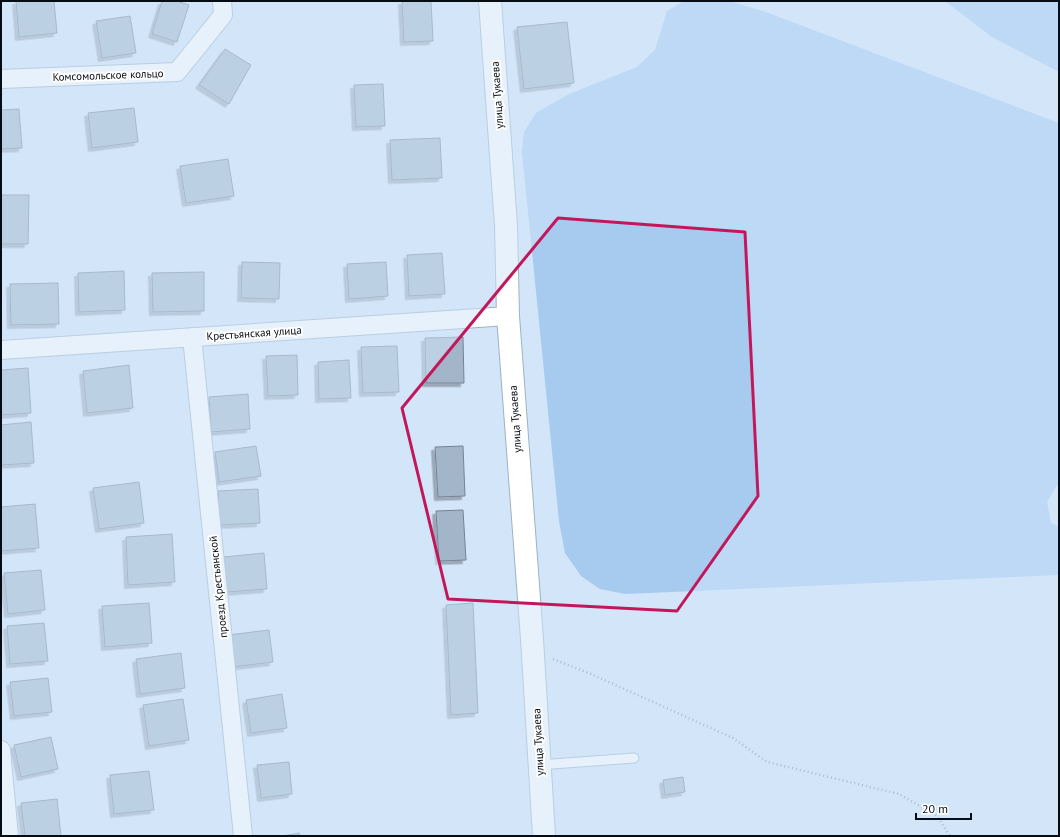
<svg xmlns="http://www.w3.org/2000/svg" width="1060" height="837" font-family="'PT Sans',sans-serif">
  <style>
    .green { fill: #a7caef }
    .building { fill: #a3b5c8; stroke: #738496; filter: url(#shadow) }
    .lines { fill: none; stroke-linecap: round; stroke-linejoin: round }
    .service-casing { stroke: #9fb2c5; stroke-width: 11 }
    .minor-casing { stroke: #9fb2c5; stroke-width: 20 }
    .primary-casing { stroke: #9fb2c5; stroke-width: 24 }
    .path { stroke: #808e9d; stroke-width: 2.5; stroke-dasharray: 1 3; stroke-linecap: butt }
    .service { stroke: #fff; stroke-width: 9 }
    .minor { stroke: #fff; stroke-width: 18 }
    .primary { stroke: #fff; stroke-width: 22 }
    .marked { fill: none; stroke: #c2185b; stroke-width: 3; stroke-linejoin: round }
    .labels { text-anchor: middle; stroke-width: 4; stroke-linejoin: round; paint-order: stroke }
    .street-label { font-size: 11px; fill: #060c13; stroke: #fff }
  </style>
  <defs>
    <filter id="shadow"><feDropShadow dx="-3.5" dy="3.5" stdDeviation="0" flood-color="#0004"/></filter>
  </defs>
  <rect width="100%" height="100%" fill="#d2e5f9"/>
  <path class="green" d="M684 1H729L763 11 1059 123V482L1047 502 1051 523 1059 527V575L625 594 600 589 581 576 565 553 559 521 522 152 524 132 536 113 569 94 637 67 655 50 667 11Z
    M945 1H1059V72L992 37Z"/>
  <path class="building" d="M16 1H54L57 33 19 37Z
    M162 1H177L189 5 177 42 152 34Z
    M402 1H431L433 41 404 42Z
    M130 16 136 53 102 58 96 21Z
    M567 22 574 83 524 89 517 27Z
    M225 49 251 65 229 104 199 85Z
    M383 84 385 126 356 127 354 85Z
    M134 108 138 142 92 148 88 113Z
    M19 109 22 148 1 149V110Z
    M440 138 442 178 392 180 390 140Z
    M228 159 234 196 186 203 180 166Z
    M1 195H29L28 244H1Z
    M442 253 445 294 409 296 407 255Z
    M242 262 280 263 279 299 241 298Z
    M386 262 388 296 349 299 347 264Z
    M124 271 125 310 79 312 78 273Z
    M204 272V311L153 312 152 273Z
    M58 283 59 324 11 325 10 284Z
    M463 337 464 383H426L425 338Z
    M397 346 399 392 363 393 361 347Z
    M297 355 298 395 268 396 266 356Z
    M349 360 351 398 319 399 318 362Z
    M129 365 133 408 87 413 83 371Z
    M28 368 31 413 1 415V370Z
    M248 394 250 429 211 432 209 397Z
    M31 422 34 463 1 465V425Z
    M256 446 261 476 219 482 215 452Z
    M463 446 465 496 438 497 435 447Z
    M139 482 144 523 99 529 93 488Z
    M258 489 260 523 219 525 218 491Z
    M35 504 39 548 1 551V507Z
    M463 510 466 560 439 561 436 511Z
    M172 534 175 582 128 585 126 537Z
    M264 553 267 589 227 592 224 557Z
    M41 570 45 610 8 614 4 573Z
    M149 603 152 643 105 647 102 606Z
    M473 603 478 713 451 715 446 605Z
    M44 623 48 661 10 664 7 626Z
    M269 630 273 662 232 667 228 635Z
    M181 653 185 688 140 694 136 659Z
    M48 678 52 712 14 716 10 682Z
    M282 694 287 728 251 733 246 700Z
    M183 699 189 740 149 746 143 705Z
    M51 737 58 769 21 777 14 745Z
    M289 762 292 794 261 798 257 765Z
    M149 771 154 810 114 814 110 775Z
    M683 777 685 792 665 795 663 780Z
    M57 799 61 836H25L21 803Z
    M299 833 300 836H283Z"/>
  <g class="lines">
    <defs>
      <path id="service" d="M539 765 634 758"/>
      <path id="minor" d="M1 79 177 72 223 15 222 1
        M192 337 243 836
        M1 350 508 316
        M1 750 9 836"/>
      <path id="primary" d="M490 1 506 226 508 316 532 639 544 836"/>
    </defs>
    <use href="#service" class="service-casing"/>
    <use href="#minor" class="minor-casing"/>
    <use href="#primary" class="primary-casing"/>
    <path class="path" d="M553 659 591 674 733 738 767 762 899 794 937 816 950 836"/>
    <use href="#service" class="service"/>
    <use href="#minor" class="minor"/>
    <use href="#primary" class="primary"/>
  </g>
  <path d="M0 0H1060V837H0ZM558 218 745 232 758 496 677 611 448 599 402 408Z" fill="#d2e5f9" fill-opacity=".55" fill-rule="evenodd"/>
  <path class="marked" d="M558 218 745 232 758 496 677 611 448 599 402 408Z"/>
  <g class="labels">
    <g class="street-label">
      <text transform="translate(108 75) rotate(-2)" y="4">Комсомольское кольцо</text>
      <text transform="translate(497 95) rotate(-94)" y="4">улица Тукаева</text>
      <text transform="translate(254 333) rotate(-4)" y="4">Крестьянская улица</text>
      <text transform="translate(515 419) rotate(-94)" y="4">улица Тукаева</text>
      <text transform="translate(218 587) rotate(-96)" y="4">проезд Крестьянской</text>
      <text transform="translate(538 742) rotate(-93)" y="4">улица Тукаева</text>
    </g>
  </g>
  <rect width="1060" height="837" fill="none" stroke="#060c13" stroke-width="4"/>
  <path d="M916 813v6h55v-6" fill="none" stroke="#060c13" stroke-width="2"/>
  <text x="922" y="813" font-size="12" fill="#060c13" stroke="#ffffff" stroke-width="3" paint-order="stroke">20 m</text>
</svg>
